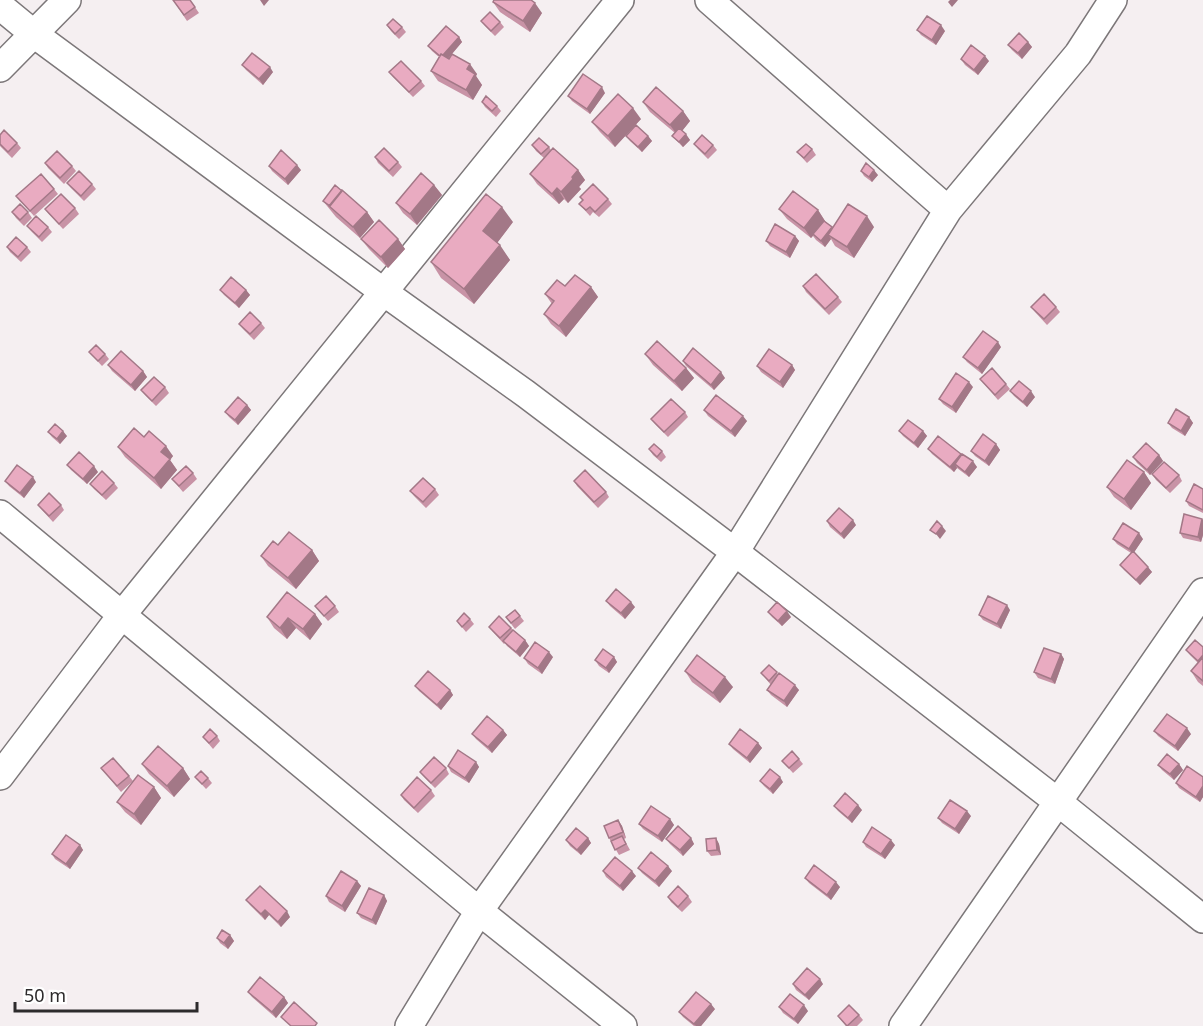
<svg xmlns="http://www.w3.org/2000/svg" width="1203" height="1026" font-family="'Noto Sans',sans-serif">
  <style>
    .lines { fill: none; stroke-linecap: round; stroke-linejoin: round }
    .minor-casing { stroke: #7c7779; stroke-width: 30 }
    .minor { stroke: #fff; stroke-width: 27 }
    .wall { fill: #c893a6 }
    .shaded-wall { fill: #a37887 }
    .building { fill: #e9abc1; stroke: #a37887; stroke-width: 1.5 }
  </style>
  <rect width="100%" height="100%" fill="#f5eff1"/>
  <g class="lines">
    <defs>
      <path id="minor" d="M709 0 948 210
        M0 6 34 34 385 293 526 394 735 552 1058 802 1203 919
        M0 68 67 0
        M0 514 479 911 623 1026
        M0 776 121 616 620 0
        M409 1026 479 911 735 552 948 210 1078 54 1113 0
        M903 1026 1203 592"/>
    </defs>
    <use href="#minor" class="minor-casing"/>
    <use href="#minor" class="minor"/>
  </g>
  <path class="wall" d="M173 0H190L199 13 187 21Z
    M493 2 542 13 530 32 500 12Z
    M481 21 500 22 504 27 495 36 485 26Z
    M387 25 402 27 406 32 399 39 391 31Z
    M917 30 945 31 936 45 921 35Z
    M459 37 462 42 452 54 477 74 476 76 482 85 473 100 438 81 431 71 439 57 432 51 428 46Z
    M1028 42 1032 47 1022 59 1012 50 1008 45Z
    M961 59 989 61 978 75 965 65Z
    M242 65 273 72 263 85 246 70Z
    M389 72 421 81 425 86 413 97 393 77Z
    M605 93 590 114 572 101 568 96Z
    M482 102 497 106 501 111 496 117 485 107Z
    M643 102 683 111 690 121 682 131 690 140 683 147 672 136 675 133 650 112Z
    M641 119 615 147 600 132 592 122Z
    M0 135 17 143 21 148 12 158 0 146Z
    M626 136H648L652 141 642 152 630 141Z
    M694 144 713 145 717 150 708 159 698 149Z
    M532 145 549 147 551 150 578 170 585 180 579 187 581 189 568 203 564 199 559 204 537 184 530 174 544 158 536 151Z
    M812 149 816 155 807 163 797 152Z
    M375 157 398 162 402 167 393 177 378 163Z
    M45 163 72 166 76 171 64 184 48 168Z
    M269 166 301 170 288 185 272 171Z
    M861 171 878 175 872 182 864 176Z
    M67 183 92 184 96 189 84 201 71 188Z
    M434 185 442 195 417 225 403 213 396 203Z
    M54 189 58 194 34 216 16 196Z
    M580 197 608 199 612 204 599 217 593 212 590 216 579 204 583 201Z
    M323 201 367 212 374 222 360 238 336 217Z
    M75 208 79 214 63 229 49 214 45 209Z
    M779 209 818 210 825 221 833 228 874 227 854 258 835 246 831 239 825 247 816 240 813 236 811 238 787 219Z
    M12 212H28L32 218 24 226 16 218Z
    M513 222 497 243 510 260 474 304 441 278 431 262Z
    M27 226 48 227 52 232 42 242 31 231Z
    M795 236 799 241 790 258 770 246 766 241Z
    M361 239H398L405 249 388 268 369 249Z
    M7 247H27L31 252 21 262 10 252Z
    M565 286 591 287 598 297 566 337 551 324 544 314 552 304 545 294Z
    M803 286 838 297 842 302 829 315 806 292Z
    M220 290H246L250 295 239 308 224 295Z
    M1031 307H1056L1060 312 1047 325 1035 312Z
    M261 323 265 328 254 340 243 329 239 324Z
    M1001 347 982 374 967 362 963 357Z
    M89 352 105 354 109 359 102 366Z
    M645 354 686 368 694 378 682 391 653 365Z
    M683 361 725 378 714 390 686 366Z
    M108 365 143 371 147 377 135 391 112 371Z
    M792 365 795 370 783 388 761 372 757 366Z
    M980 379 1006 384 1010 389 998 400Z
    M165 387 169 393 156 406 145 395 141 390Z
    M973 387 956 413 943 404 939 399Z
    M1010 391 1035 397 1027 407 1014 396Z
    M247 405 251 410 238 425 229 417 225 412Z
    M704 410 747 421 735 437 708 416Z
    M685 412 688 417 668 437 655 424 651 419Z
    M1189 417 1193 423 1185 436 1172 428 1168 423Z
    M899 431H923L927 436 918 448 903 436Z
    M48 432 67 436 60 444 52 437Z
    M144 437 173 456 170 460 177 470 161 489 125 457 118 447Z
    M996 444 1000 450 989 466 975 456 971 451Z
    M649 449 662 451 666 457 661 462 653 455Z
    M928 449 962 455 977 467 969 477 957 468 954 472 932 454Z
    M1159 455 1163 461 1150 475 1137 463 1133 457Z
    M67 465 98 472 87 484 71 470Z
    M1144 472 1151 483 1131 510 1114 497 1107 487Z
    M193 473 197 479 183 492 172 479Z
    M1152 474 1179 475 1182 481 1170 493 1156 480Z
    M5 481 36 482 24 498 9 486Z
    M574 481 606 492 609 497 598 508 577 486Z
    M114 483 118 488 106 500 94 489 90 484Z
    M435 489 439 495 426 508 414 496 410 491Z
    M1203 489V513L1189 506 1186 501Z
    M38 505H61L64 510 53 522 42 510Z
    M1202 519 1203 520V535L1201 542 1183 538 1180 533Z
    M827 521 856 525 844 539 830 527Z
    M1113 539H1143L1134 552 1152 572 1140 585 1124 570 1120 565 1131 553 1117 544Z
    M278 545 312 550 319 561 296 589 268 566 261 556Z
    M606 601 635 607 625 619 610 606Z
    M315 606H335L339 612 328 621Z
    M1010 610 1001 629 983 620 979 615Z
    M768 612 791 617 782 626 772 617Z
    M315 614 322 624 310 640 296 628 287 639 274 628 267 617Z
    M520 616 524 621 515 629 506 617Z
    M470 619 474 624 466 632 457 621Z
    M489 627 511 628 525 640 529 646 520 657 507 646 505 643 504 644 493 632Z
    M1203 647V686L1198 682 1191 671 1198 663 1190 655 1186 650Z
    M1061 654 1064 659 1055 684 1038 678 1034 672Z
    M553 657 542 674 528 664 524 658Z
    M614 657 617 662 609 673 599 666 595 660Z
    M685 671 733 687 720 703 692 682Z
    M777 672 778 675 799 690 787 707 771 695 767 690 771 685 761 673Z
    M415 686 450 690 453 695 441 710 419 691Z
    M503 730 507 735 492 753 476 739 472 734Z
    M1154 731 1191 734 1178 751 1158 736Z
    M217 736 220 741 213 749 203 737Z
    M758 743 762 748 750 763 733 749 729 744Z
    M799 759 803 764 793 773 782 761Z
    M476 762 479 767 469 783 451 772 448 766Z
    M142 764 183 768 190 779 174 797 149 774Z
    M1179 764 1183 770 1174 780 1162 770 1158 765Z
    M101 768 129 776 133 781 121 792Z
    M446 768 449 774 435 788 424 777 420 772Z
    M195 777 208 778 212 783 206 789Z
    M1203 777V797L1200 802 1179 788 1176 783Z
    M760 781 783 782 773 794 764 786Z
    M154 787 161 798 141 825 125 812 117 802Z
    M431 790 435 796 418 813 404 800 401 795Z
    M834 806 862 810 852 823 838 811Z
    M971 816 959 834 942 823 938 818Z
    M670 819 674 825 662 842 643 829 639 824Z
    M618 820 622 826 626 838 624 839 630 850 619 855 609 838Z
    M588 838 591 843 581 855 570 846 566 840Z
    M691 838 694 844 683 856 670 844 666 839Z
    M716 838 719 844 721 855 711 856 707 851Z
    M863 842 895 845 885 859 866 847Z
    M80 845 83 850 70 869 55 859 52 854Z
    M638 868 672 871 659 887 642 873Z
    M603 871 636 876 623 891 606 877Z
    M805 878 840 887 831 900 809 883Z
    M357 881 361 886 345 912 329 902 326 896Z
    M384 895 387 901 376 925 361 918 357 913Z
    M688 896 692 902 682 912 671 902 668 897Z
    M246 900 290 917 281 927 269 915 265 920 250 905Z
    M230 935 234 941 228 949 220 943 217 938Z
    M793 984H823L809 1000 796 990Z
    M248 992 284 997 288 1003 276 1018 252 997Z
    M779 1007 808 1011 798 1024 783 1013Z
    M715 1009 701 1026H694L683 1017 679 1012Z
    M859 1015 863 1020 857 1026H846L838 1016Z"/>
  <path class="shaded-wall" d="M260 0H269L264 6Z
    M950 0H958L952 7 948 2Z
    M535 3 542 13 530 32 523 21Z
    M941 25 945 31 936 45 932 40Z
    M459 37 462 42 445 62 441 57Z
    M1028 42 1032 47 1022 59 1018 53Z
    M985 56 989 61 978 75 974 70Z
    M470 64 477 74 476 76 482 85 473 100 466 90 467 69Z
    M270 67 273 72 263 85 259 79Z
    M602 87 605 93 590 114 587 109Z
    M633 108 641 119 615 147 608 136Z
    M683 111 690 121 678 136 670 125Z
    M686 134 690 140 683 147 679 142Z
    M648 136 652 141 642 152 638 147Z
    M297 165 301 170 288 185 285 179Z
    M578 170 585 180 579 187 581 189 568 203 561 192 572 177Z
    M874 170 878 175 872 182 869 177Z
    M434 185 442 195 417 225 410 214Z
    M557 188 564 199 559 204 552 194Z
    M502 207 513 222 494 247 483 231Z
    M818 210 825 221 811 238 804 228Z
    M367 212 374 222 360 238 353 227Z
    M867 216 874 227 854 258 847 247Z
    M832 227 828 235 831 239 825 247 821 241Z
    M795 236 799 241 790 258 786 252Z
    M398 239 405 249 388 268 381 257Z
    M500 245 510 260 474 304 464 289Z
    M591 287 598 297 566 337 559 326Z
    M246 290 250 295 239 308 235 303Z
    M998 342 1001 347 982 374 978 368Z
    M792 365 795 370 783 388 780 382Z
    M686 368 694 378 682 391 674 381Z
    M143 371 147 377 135 391 131 385Z
    M721 372 725 378 714 390 711 385Z
    M969 382 973 387 956 413 952 407Z
    M1031 391 1035 397 1027 407 1023 402Z
    M247 405 251 410 238 425 235 420Z
    M743 416 747 421 735 437 731 431Z
    M1189 417 1193 423 1185 436 1181 431Z
    M63 431 67 436 60 444 57 439Z
    M923 431 927 436 918 448 914 443Z
    M996 444 1000 450 989 466 985 461Z
    M166 446 173 456 170 460 177 470 161 489 154 478 161 452Z
    M961 454 964 459 955 464 957 468 954 472 950 467Z
    M1159 455 1163 461 1150 475 1147 470Z
    M973 461 977 467 969 477 965 472Z
    M94 466 98 472 87 484 83 479Z
    M1144 472 1151 483 1131 510 1124 499Z
    M33 477 36 482 24 498 20 493Z
    M1202 519 1203 520V535L1201 542 1198 537Z
    M853 520 856 525 844 539 841 534Z
    M942 526 946 531 940 539 936 534Z
    M1139 533 1143 539 1133 554 1129 549Z
    M312 550 319 561 296 589 288 578Z
    M1148 567 1152 572 1140 585 1136 580Z
    M631 602 635 607 625 619 621 613Z
    M1007 605 1010 610 1001 629 997 624Z
    M787 611 791 617 782 626 778 621Z
    M315 614 322 624 310 640 303 629Z
    M288 618 296 628 287 639 280 628Z
    M525 640 529 646 520 657 516 652Z
    M549 652 553 657 542 674 538 668Z
    M1061 654 1064 659 1055 684 1051 679Z
    M614 657 617 662 609 673 606 668Z
    M725 677 733 687 720 703 713 693Z
    M795 685 799 690 787 707 784 701Z
    M450 690 453 695 441 710 437 705Z
    M1187 728 1191 734 1178 751 1175 746Z
    M503 730 507 735 492 753 488 747Z
    M758 743 762 748 750 763 747 758Z
    M476 762 479 767 469 783 465 778Z
    M1179 764 1183 770 1174 780 1170 774Z
    M183 768 190 779 174 797 167 786Z
    M780 777 783 782 773 794 770 789Z
    M1203 786V797L1200 802 1196 797Z
    M154 787 161 798 141 825 134 814Z
    M858 805 862 810 852 823 848 818Z
    M967 811 971 816 959 834 955 829Z
    M670 819 674 825 662 842 658 836Z
    M618 820 622 826 626 838 623 832Z
    M588 838 591 843 581 855 577 850Z
    M691 838 694 844 683 856 680 850Z
    M716 838 719 844 721 855 717 850Z
    M891 840 895 845 885 859 881 854Z
    M80 845 83 850 70 869 66 864Z
    M668 866 672 871 659 887 655 881Z
    M632 871 636 876 623 891 620 886Z
    M357 881 361 886 345 912 342 906Z
    M836 882 840 887 831 900 827 895Z
    M384 895 387 901 376 925 372 920Z
    M265 910 269 915 265 920 261 914Z
    M287 911 290 917 281 927 278 922Z
    M230 935 234 941 228 949 224 943Z
    M820 979 823 984 809 1000 805 995Z
    M284 997 288 1003 276 1018 272 1012Z
    M711 1004 715 1009 701 1026H696L694 1024Z
    M804 1005 808 1011 798 1024 794 1019Z"/>
  <path class="building" d="M173 0H190L195 7 184 15Z
    M494 0H531L535 3 523 21 493 2Z
    M490 12 500 22 491 31 481 21Z
    M927 16 941 25 932 40 917 30Z
    M393 19 402 27 395 34 387 25Z
    M446 26 459 37 443 55 441 54 440 56 428 46Z
    M1019 33 1028 42 1018 53 1008 45Z
    M971 45 985 56 974 70 961 59Z
    M252 53 270 67 259 79 242 65Z
    M441 54 449 59 452 54 470 64 467 69 475 74 466 90 431 71Z
    M401 61 421 81 409 92 389 72Z
    M583 74 602 87 587 109 568 96Z
    M656 87 683 111 670 125 643 102Z
    M618 94 633 108 608 136 592 122Z
    M486 96 497 106 492 111 482 102Z
    M636 125 648 136 638 147 626 136Z
    M679 128 686 134 679 142 672 136Z
    M4 130 17 143 8 152 0 144V135Z
    M702 135 713 145 705 154 694 144Z
    M539 138 549 147 541 154 532 145Z
    M806 144 812 149 804 158 797 152Z
    M384 148 398 162 389 171 375 157Z
    M553 148 578 170 572 177 573 179 561 192 557 188 552 194 530 174Z
    M281 150 297 165 285 179 269 166Z
    M57 151 72 166 60 178 45 163Z
    M866 163 874 170 869 177 861 171Z
    M79 171 92 184 81 196 67 183Z
    M421 173 434 185 410 214 396 203Z
    M41 174 54 189 30 211 16 196Z
    M593 184 608 199 595 212 590 207 586 210 579 204 583 200 580 197Z
    M335 185 342 191 330 206 323 201Z
    M342 190 367 212 353 227 329 206Z
    M793 191 818 210 804 228 779 209Z
    M61 194 75 208 59 224 45 209Z
    M486 194 502 207 483 231 500 245 464 289 431 262Z
    M20 204 28 212 20 220 12 212Z
    M848 204 867 216 847 247 828 235Z
    M36 216 48 227 39 237 27 226Z
    M379 220 398 239 381 257 361 239Z
    M824 221 832 227 821 241 813 234Z
    M775 224 795 236 786 252 766 241Z
    M16 237 27 247 18 257 7 247Z
    M816 274 838 297 825 309 803 286Z
    M575 275 591 287 559 326 544 314 554 301 545 294 557 280 565 286Z
    M231 277 246 290 235 303 220 290Z
    M1044 294 1056 307 1044 319 1031 307Z
    M250 312 261 323 250 334 239 324Z
    M983 331 998 342 978 368 963 357Z
    M657 341 686 368 674 381 645 354Z
    M96 345 105 354 98 361 89 352Z
    M693 348 721 372 711 385 683 361Z
    M769 349 792 365 780 382 757 366Z
    M121 351 143 371 131 385 108 365Z
    M992 368 1006 384 995 395 980 379Z
    M956 373 969 382 952 407 939 399Z
    M154 377 165 387 152 401 141 390Z
    M1019 381 1031 391 1023 402 1010 391Z
    M716 395 743 416 731 431 704 410Z
    M238 397 247 405 235 420 225 412Z
    M671 399 685 412 664 432 651 419Z
    M1176 409 1189 417 1181 431 1168 423Z
    M908 420 923 431 914 443 899 431Z
    M55 424 63 431 57 439 48 432Z
    M134 428 144 437 149 431 166 446 161 452 170 459 154 478 118 447Z
    M983 434 996 444 985 461 971 451Z
    M938 436 961 454 950 467 928 449Z
    M1146 443 1159 455 1147 470 1133 457Z
    M654 444 662 451 657 457 649 449Z
    M79 452 94 466 83 479 67 465Z
    M962 454 973 461 965 472 955 464Z
    M1127 460 1144 472 1124 499 1107 487Z
    M1164 462 1179 475 1166 488 1152 474Z
    M17 465 33 477 20 493 5 481Z
    M186 466 193 473 179 486 172 479Z
    M585 470 606 492 594 502 574 481Z
    M102 471 114 483 102 495 90 484Z
    M423 478 435 489 423 502 410 491Z
    M1194 484 1203 489V510L1186 501Z
    M49 493 61 505 49 516 38 505Z
    M839 508 853 520 841 534 827 521Z
    M1184 514 1202 519 1198 537 1180 533Z
    M937 521 942 526 936 534 930 530Z
    M1123 523 1139 533 1129 549 1113 539Z
    M289 532 312 550 288 578 261 556 273 541 278 545Z
    M1133 551 1148 567 1136 580 1120 565Z
    M616 589 631 602 621 613 606 601Z
    M287 592 315 614 303 629 288 618 280 628 267 617Z
    M326 596 335 606 324 616 315 606Z
    M988 596 1007 605 997 624 979 615Z
    M777 602 787 611 778 621 768 612Z
    M515 610 520 616 511 623 506 617Z
    M464 613 470 619 462 627 457 621Z
    M499 616 511 628 500 638 489 627Z
    M513 630 525 640 516 652 503 641Z
    M1195 640 1203 647V655L1198 661 1186 650Z
    M535 642 549 652 538 668 524 658Z
    M1044 648 1061 654 1051 679 1034 672Z
    M603 649 614 657 606 668 595 660Z
    M697 655 725 677 713 693 685 671Z
    M1203 657V681L1191 671Z
    M769 665 777 672 769 681 761 673Z
    M428 671 450 690 437 705 415 686Z
    M779 673 795 685 784 701 767 690Z
    M1167 714 1187 728 1175 746 1154 731Z
    M487 716 503 730 488 747 472 734Z
    M210 729 217 736 209 743 203 737Z
    M740 729 758 743 747 758 729 744Z
    M158 746 183 768 167 786 142 764Z
    M458 750 476 762 465 778 448 766Z
    M792 751 799 759 789 768 782 761Z
    M1167 754 1179 764 1170 774 1158 765Z
    M434 757 446 768 431 783 420 772Z
    M113 758 129 776 117 786 101 768Z
    M1187 766 1203 777V786L1196 797 1176 783Z
    M770 769 780 777 770 789 760 781Z
    M201 771 208 778 202 784 195 777Z
    M138 775 154 787 134 814 117 802Z
    M417 777 431 790 414 808 401 795Z
    M845 793 858 805 848 818 834 806Z
    M950 800 967 811 955 829 938 818Z
    M651 806 670 819 658 836 639 824Z
    M618 820 623 832 609 838 604 826Z
    M678 826 691 838 680 850 666 839Z
    M872 827 891 840 881 854 863 842Z
    M576 828 588 838 577 850 566 840Z
    M66 835 80 845 66 864 52 854Z
    M622 836 626 844 615 850 611 841Z
    M716 838 717 850 707 851 706 839Z
    M651 852 668 866 655 881 638 868Z
    M615 857 632 871 620 886 603 871Z
    M814 865 836 882 827 895 805 878Z
    M341 871 357 881 342 906 326 896Z
    M260 886 287 911 278 922 265 910 261 914 246 900Z
    M678 886 688 896 678 907 668 897Z
    M369 888 384 895 372 920 357 913Z
    M222 930 230 935 224 943 217 938Z
    M807 968 820 979 805 995 793 984Z
    M260 977 284 997 272 1012 248 992Z
    M696 992 711 1004 694 1024 679 1012Z
    M790 994 804 1005 794 1019 779 1007Z
    M294 1002 317 1023 315 1026H291L281 1017Z
    M849 1005 859 1015 847 1026 838 1016Z"/>
  <path d="M15 1002v9h182v-9" fill="none" stroke="#2d2b2c" stroke-width="3"/>
  <text x="24" y="1002" font-size="18" fill="#2d2b2c" stroke="#ffffff" stroke-width="4.5" paint-order="stroke">50 m</text>
</svg>
